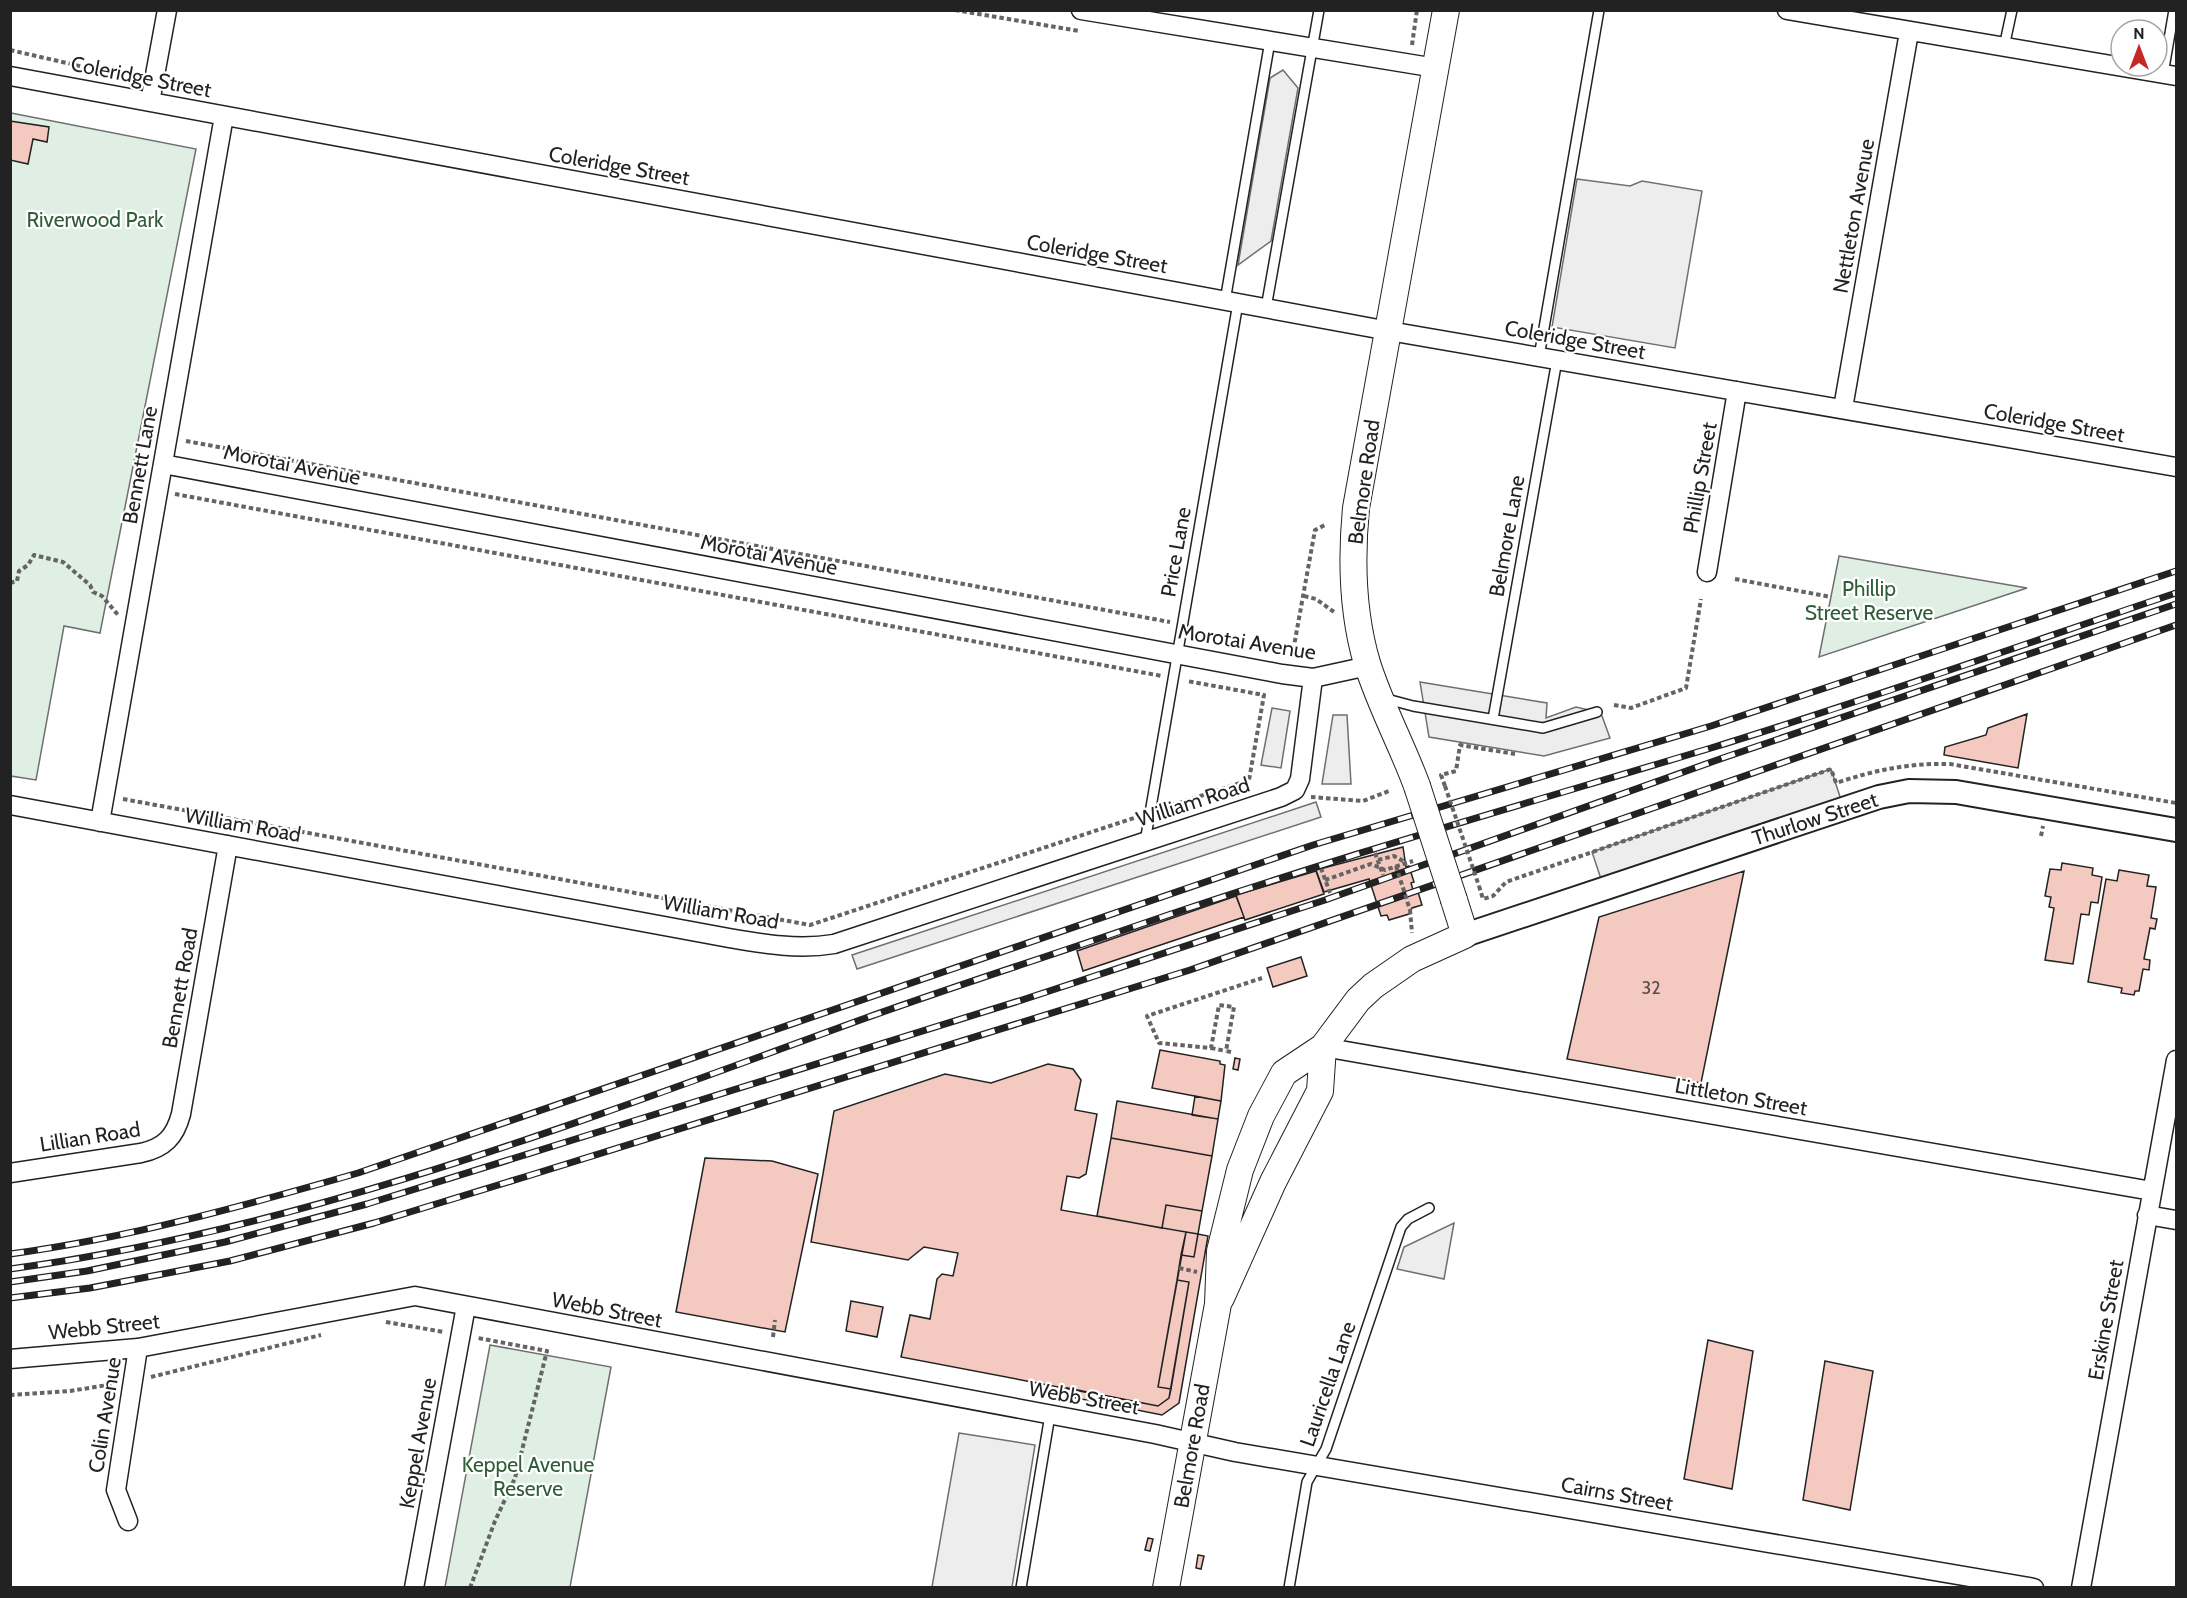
<svg xmlns="http://www.w3.org/2000/svg" width="2187" height="1598" font-family="Cabin,sans-serif">
  <style>
    .green { fill: #e0efe3; stroke: #6f6f6f; stroke-width: 1.5 }
    .parking { fill: #ededed; stroke: #6f6f6f; stroke-width: 1.5 }
    .building { fill: #f3c9c0; stroke: #222; stroke-width: 1.5 }
    .lines { fill: none; stroke-linecap: round; stroke-linejoin: round }
    .service-casing { stroke: #222; stroke-width: 12 }
    .minor-casing { stroke: #222; stroke-width: 21 }
    .tertiary-casing { stroke: #222; stroke-width: 26 }
    .secondary-casing { stroke: #222; stroke-width: 28 }
    .path { stroke: #646464; stroke-width: 4; stroke-dasharray: 4.5 3; stroke-linecap: butt }
    .service { stroke: #fff; stroke-width: 9 }
    .minor { stroke: #fff; stroke-width: 18 }
    .tertiary { stroke: #fff; stroke-width: 22 }
    .secondary { stroke: #fff; stroke-width: 26 }
    .rail-casing { stroke: #222; stroke-width: 7 }
    .rail { stroke: #fff; stroke-width: 4.5; stroke-dasharray: 14; stroke-linecap: butt }
    .secondary-bridge-casing { stroke: #222; stroke-width: 28; stroke-linecap: butt }
    .path-bridge { stroke: #646464; stroke-width: 4; stroke-dasharray: 4.5 3; stroke-linecap: butt }
    .secondary-bridge { stroke: #fff; stroke-width: 26 }
    .labels { text-anchor: middle; stroke-width: 4.5; stroke-linejoin: round; paint-order: stroke }
    .number-label { font-size: 18px; fill: #564c4a }
    .street-label { font-size: 21px; fill: #222; stroke: #fff }
    .park-label { font-size: 21px; fill: #2f5e38; stroke: #fff }
  </style>
  <rect width="100%" height="100%" fill="#fff"/>
  <path class="green" d="M11 113 196 149 100 633 64 626 36 780 11 776Z
    M1839 556 2027 588 1819 657Z
    M490 1345 611 1367 570 1587H445Z"/>
  <path class="parking" d="M1283 70 1298 88 1271 241 1238 265 1270 78Z
    M1577 179 1630 186 1642 181 1702 191 1675 348 1552 327Z
    M1420 682 1547 703 1546 718 1576 707 1597 712 1602 716 1610 738 1544 756 1429 737Z
    M1272 708 1290 711 1281 768 1261 765Z
    M1333 715H1347L1351 784H1322Z
    M1831 769 1844 809 1604 888 1592 852Z
    M1316 802 1321 817 857 969 852 955Z
    M1454 1223 1444 1279 1397 1269 1404 1247Z
    M959 1433 1035 1445 1012 1587H932Z"/>
  <path class="building" d="M10 121 49 127 47 142 33 139 28 164 10 160Z
    M2027 714 2018 768 1944 755 1945 747 1986 735 1988 728Z
    M1403 847 1406 867 1409 866 1414 882 1411 883 1413 890 1417 889 1422 905 1412 908 1409 914 1389 920 1387 915 1381 916 1369 879 1324 892 1316 870Z
    M2062 863 2093 868 2092 875 2102 877 2098 903 2091 902 2089 915 2081 914 2073 964 2045 960 2054 908 2049 907 2051 897 2045 896 2050 869 2061 870Z
    M2119 870 2149 875 2147 886 2156 887 2151 918 2157 919 2155 929 2150 928 2144 959 2150 960 2149 970 2143 969 2139 991H2135L2134 995 2121 993 2122 988 2088 982 2106 879 2117 881Z
    M1316 871 1324 894 1245 920 1236 895Z
    M1744 871 1701 1083 1567 1059 1599 917Z
    M1236 896 1244 917 1083 971 1077 951Z
    M1301 957 1307 976 1273 987 1267 968Z
    M1160 1050 1220 1061V1064L1225 1065 1221 1101 1152 1088Z
    M1235 1058 1240 1059 1238 1070 1233 1069Z
    M1048 1064 1073 1069 1081 1080 1075 1110 1097 1114 1086 1174 1079 1178 1067 1176 1061 1210 1186 1232 1158 1387 1171 1389 1169 1398 1158 1406 901 1357 910 1315 930 1319 937 1279 942 1274 953 1276 958 1253 924 1247 908 1260 811 1242 834 1111 945 1074 991 1083Z
    M1195 1096 1221 1101 1218 1119 1192 1115Z
    M1117 1101 1218 1119 1212 1156 1111 1138Z
    M1111 1138 1212 1156 1202 1211 1166 1205 1162 1228 1097 1216Z
    M705 1158 772 1161 818 1174 785 1332 676 1312Z
    M1166 1205 1202 1211 1198 1234 1162 1228Z
    M1186 1232 1198 1234 1194 1257 1181 1255Z
    M1198 1234 1208 1236 1179 1403 1162 1415 1066 1396 1067 1388 1158 1406 1169 1398 1189 1282 1177 1280 1181 1255 1194 1257Z
    M1177 1280 1189 1282 1171 1389 1158 1387Z
    M851 1301 883 1307 877 1337 846 1331Z
    M1708 1340 1753 1351 1732 1489 1684 1479Z
    M1825 1361 1873 1371 1850 1510 1803 1500Z
    M1148 1538 1153 1539 1150 1551 1145 1550Z
    M1198 1555 1204 1556 1201 1569 1196 1568Z"/>
  <g class="lines">
    <defs>
      <path id="service" d="M2004 47 2012 10
        M2163 74 2174 10
        M1225 301 1270 41
        M1266 308 1319 10
        M1539 357 1599 10
        M1383 698 1413 706 1543 728 1597 712
        M1493 719 1557 360
        M1145 842 1238 303
        M1021 1588 1050 1415
        M1289 1588 1307 1482 1326 1449 1401 1227 1408 1219 1429 1208"/>
      <path id="minor" d="M1081 10 1436 68
        M1787 10 2176 76
        M10 76 1389 331 2176 467
        M150 102 167 10
        M1843 408 1909 32
        M163 464 1282 674 1313 678 1368 666
        M1707 572 1737 391
        M10 805 729 938C764 944 798 950 834 944L1281 797 1295 790 1300 779 1313 678
        M100 822 224 116
        M1323 1047 2152 1191
        M10 1173 141 1153C164 1148 175 1137 181 1114L228 845
        M2147 1215 2176 1220
        M10 1359 138 1348 415 1296 1155 1434 1235 1452 2034 1588
        M128 1521 116 1490 138 1348
        M414 1588 466 1306
        M2081 1588 2176 1060"/>
      <path id="tertiary" d="M1465 935 1879 797 1909 791 1956 792 2176 830"/>
      <path id="secondary" d="M1417 786C1402 745 1380 705 1367 663 1352 612 1351 560 1356 508L1446 10
        M1221 1298 1273 1182 1320 1091 1323 1047
        M1166 1588 1218 1304 1220 1251 1240 1170 1261 1116 1284 1073 1323 1047 1358 1000 1373 986 1412 959 1465 935 1454 900"/>
    </defs>
    <use href="#service" class="service-casing"/>
    <use href="#minor" class="minor-casing"/>
    <use href="#tertiary" class="tertiary-casing"/>
    <use href="#secondary" class="secondary-casing"/>
    <path class="path" d="M955 10 1079 31
      M1412 45 1417 10
      M10 50 106 72
      M186 441 1170 622
      M175 494 1162 676
      M1735 579 1831 597
      M10 583 17 581 19 571 28 565 34 555 63 562 90 585 93 592 102 596 118 615
      M1304 596 1316 599 1334 612
      M1292 657 1315 530 1327 524
      M1614 705 1631 708 1686 688 1701 599
      M1445 786 1441 775 1456 771 1460 745 1515 754
      M1311 797 1363 801 1389 791
      M123 799 810 925 1134 818
      M1164 808 1249 780 1264 695 1187 681
      M2041 836 2043 826
      M1375 853 1383 875
      M1378 860 1394 856 1405 862
      M1321 868 1330 893
      M1325 880 1371 864 1385 870 1413 861
      M1479 886 1483 899 1493 896 1506 882 1831 769 1836 783C1875 770 1909 763 1950 764L2176 803
      M1410 910 1412 933
      M1211 1048 1226 1051
      M1231 1052 1226 1051 1234 1007 1219 1005 1211 1048 1159 1043 1147 1016 1262 978
      M1179 1268 1197 1272
      M386 1322 444 1332
      M773 1337 775 1320
      M151 1377 321 1335
      M10 1395 70 1391 114 1384
      M470 1588 495 1521 515 1478 547 1351 478 1338"/>
    <use href="#service" class="service"/>
    <use href="#minor" class="minor"/>
    <use href="#tertiary" class="tertiary"/>
    <use href="#secondary" class="secondary"/>
    <defs>
      <path id="rail" d="M10 1254C129 1238 243 1206 358 1173L1313 845 1711 726 2176 571
        M10 1269C305 1229 585 1120 863 1019 952 987 1043 958 1133 927 1324 861 1518 806 1711 748 1867 700 2022 645 2176 593
        M10 1282 87 1271 225 1242 367 1204 1022 1000 1325 900 1720 759 2176 604
        M10 1298 90 1288 230 1261 374 1223 531 1175 1190 970 2176 625"/>
    </defs>
    <use href="#rail" class="rail-casing"/>
    <use href="#rail" class="rail"/>
    <defs>
      <path id="secondary-bridge" d="M1417 786 1454 900"/>
    </defs>
    <use href="#secondary-bridge" class="secondary-bridge-casing"/>
    <path class="path-bridge" d="M1445 786 1479 886
      M1396 866 1410 910"/>
    <use href="#secondary-bridge" class="secondary-bridge"/>
  </g>
  <g class="labels">
    <g class="number-label">
      <text x="1651" y="994">32</text>
    </g>
    <g class="street-label">
      <text transform="translate(141 77) rotate(11)" y="7">Coleridge Street</text>
      <text transform="translate(619 166) rotate(10)" y="7">Coleridge Street</text>
      <text transform="translate(1854 216) rotate(-80)" y="7">Nettleton Avenue</text>
      <text transform="translate(1097 254) rotate(10)" y="7">Coleridge Street</text>
      <text transform="translate(1575 340) rotate(10)" y="7">Coleridge Street</text>
      <text transform="translate(2054 423) rotate(10)" y="7">Coleridge Street</text>
      <text transform="translate(140 465) rotate(-80)" y="7">Bennett Lane</text>
      <text transform="translate(292 465) rotate(11)" y="7">Morotai Avenue</text>
      <text transform="translate(1700 478) rotate(-80)" y="7">Phillip Street</text>
      <text transform="translate(1364 482) rotate(-82)" y="7">Belmore Road</text>
      <text transform="translate(1507 536) rotate(-80)" y="7">Belmore Lane</text>
      <text transform="translate(1176 552) rotate(-80)" y="7">Price Lane</text>
      <text transform="translate(769 555) rotate(11)" y="7">Morotai Avenue</text>
      <text transform="translate(1247 642) rotate(9)" y="7">Morotai Avenue</text>
      <text transform="translate(1193 802) rotate(-18)" y="7">William Road</text>
      <text transform="translate(1815 819) rotate(-18)" y="7">Thurlow Street</text>
      <text transform="translate(243 825) rotate(10)" y="7">William Road</text>
      <text transform="translate(721 912) rotate(10)" y="7">William Road</text>
      <text transform="translate(180 988) rotate(-80)" y="7">Bennett Road</text>
      <text transform="translate(1741 1097) rotate(10)" y="7">Littleton Street</text>
      <text transform="translate(90 1137) rotate(-9)" y="7">Lillian Road</text>
      <text transform="translate(607 1310) rotate(11)" y="7">Webb Street</text>
      <text transform="translate(2106 1320) rotate(-80)" y="7">Erskine Street</text>
      <text transform="translate(104 1327) rotate(-6)" y="7">Webb Street</text>
      <text transform="translate(1328 1384) rotate(-71)" y="7">Lauricella Lane</text>
      <text transform="translate(1084 1398) rotate(10)" y="7">Webb Street</text>
      <text transform="translate(105 1415) rotate(-81)" y="7">Colin Avenue</text>
      <text transform="translate(418 1443) rotate(-80)" y="7">Keppel Avenue</text>
      <text transform="translate(1192 1446) rotate(-80)" y="7">Belmore Road</text>
      <text transform="translate(1617 1494) rotate(10)" y="7">Cairns Street</text>
    </g>
    <g class="park-label">
      <text x="95" y="227">Riverwood Park</text>
      <text x="1869" y="596">Phillip<tspan x="1869" dy="24">Street Reserve</tspan></text>
      <text x="528" y="1472">Keppel Avenue<tspan x="528" dy="24">Reserve</tspan></text>
    </g>
  </g>
  <rect width="2187" height="1598" fill="none" stroke="#222222" stroke-width="24"/>
  <g transform="translate(2139 48)"><circle r="28" fill="#ffffff" stroke="#a7a7a7" stroke-width="1.5"/>
  <path d="M0-4.5L10 22L0 15L-10 22Z" fill="#c62828"/>
  <text y="-9" font-size="16" font-weight="bold" text-anchor="middle" fill="#222222">N</text>
  </g>
</svg>
